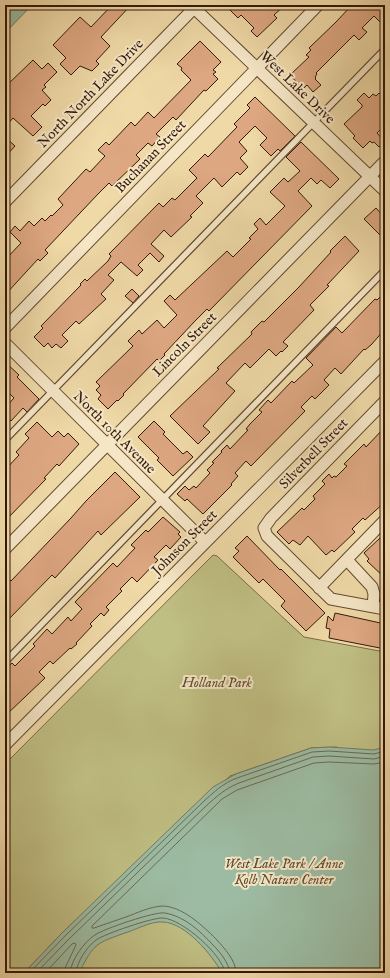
<svg xmlns="http://www.w3.org/2000/svg" width="390" height="978" font-family="'IM FELL English',serif">
  <style>
    .green { fill: #bfbe83; stroke: #796c46 }
    .water { fill: #9cbba2; stroke: #727a65 }
    .lines { fill: none; stroke-linecap: round; stroke-linejoin: round }
    .shore { stroke: #686a56; stroke-width: 1 }
    .building { fill: #dda781; stroke: #33190a }
    .lane-casing { stroke: #624931; stroke-width: 8 }
    .street-casing { stroke: #624931; stroke-width: 13 }
    .lane { stroke: #f5e6c6; stroke-width: 5.5 }
    .street { stroke: #f5e6c6; stroke-width: 11 }
    .labels { text-anchor: middle; stroke-width: 4; stroke-linejoin: round; paint-order: stroke }
    .street-label { font-size: 14px; fill: #33190a; stroke: #f5e6c6 }
    .park-label { font-size: 14px; font-style: italic; fill: #5d4b2e; stroke: #f5e6c6 }
  </style>
  <rect width="100%" height="100%" fill="#efd9a7"/>
  <filter id="stains"><feTurbulence type="fractalNoise" baseFrequency=".005" numOctaves="4"/><feColorMatrix values="0 0 0 0 .2 0 0 0 0 .09 0 0 0 0 .02 0 0 0 .5 -.17"/></filter>
  <radialGradient id="worn" r=".72"><stop offset=".6" stop-color="#630" stop-opacity="0"/><stop offset="1" stop-color="#630" stop-opacity=".3"/></radialGradient>
  <path class="green" d="M213 555 217 556 304 637 385 652V973H34L337 747 311 748 230 776 62 933 24 973H5V764Z"/>
  <path class="water" d="M5 5H32L5 33Z
    M329 747 374 750 385 747V973H222C212 955 186 923 163 922 152 921 139 928 128 932 96 943 94 943 79 973H24L62 933 213 787 236 774 311 748Z"/>
  <g class="lines">
    <path class="shore" d="M29 973 65 936 203 802C213 793 223 783 237 778L312 752 329 751 374 754 385 751
      M36 973 68 940 206 806C216 797 226 788 239 783L313 757 329 756 374 759 385 756
      M45 973 72 944 75 943 76 945 66 966 64 973
      M70 973C71 960 84 942 95 935 103 929 156 911 165 913 184 916 200 931 213 945 220 952 229 963 230 973
      M76 973C77 961 87 947 96 940 104 934 154 917 163 918 182 919 223 955 225 973
      M236 973C236 960 224 948 216 939 203 926 182 906 162 906 149 907 137 913 126 917 115 921 105 924 94 928H92V926L222 799 237 790 314 763 329 762 374 764 385 762"/>
  </g>
  <path class="building" d="M112 5H131L101 37 110 46 96 61 99 64 92 71 80 66 71 75 60 64 66 58 53 45 80 17 91 27Z
    M225 5H285L274 15 277 18 257 37 251 31 254 28 241 15 238 18Z
    M357 5H380L385 10V27L374 16 362 28 367 32 359 40 354 35 316 73 317 74 315 77 316 78 315 79 321 85 313 92 307 85 303 89 290 75 309 57 306 55 311 50 309 48 336 22 350 7 352 10Z
    M200 41 221 62 213 70 216 72 213 74 218 79 206 91 204 90 176 120 173 117 156 134 160 137 152 146 148 143 136 155 140 159 112 186 109 183 98 194 45 250 48 253 40 261 38 259 5 295V260L21 243 10 232 15 226 20 231 29 221 34 226 42 218 45 221 51 215 52 216 63 205 58 199 86 169 90 172 105 156 98 150 106 142 109 145 131 122 135 126 148 112 154 118 191 80 181 70 182 68 177 64Z
    M33 60 42 69 48 63 57 72 44 85 46 87 42 90 51 100 45 106 43 104 31 116 42 127 33 136 13 118 5 127V87Z
    M364 93 369 98 373 94 376 96 379 93 385 99V125L377 133 385 142 379 147 374 142 372 143 370 141 363 148 353 138 355 136 344 124 362 107V105L357 100Z
    M255 97 295 136 280 151 278 149 271 156 260 145 267 138 255 126 239 142 247 151 240 158 248 167 240 175 237 172 222 187 214 178 196 196 203 203 190 216 192 217 171 237 164 230 151 244 164 256 159 262 150 253 138 265 143 270 137 276 121 262 108 275 114 280 101 294 106 299 79 324 76 321 62 335 68 341 61 348 56 344 52 348 48 343 44 347 34 337 43 328 41 326 81 285 80 284 85 279 87 281 108 261 111 256 109 254 159 203 163 207 172 198 175 200 197 178 189 170 205 154 208 157 237 127 234 124 250 108 247 105Z
    M5 137 15 146 5 157Z
    M301 142 339 179 330 188 321 180 317 184 311 178 298 191 312 206 209 311 207 309 195 321 164 354 165 355 159 361 157 359 123 394 124 395 118 401 117 400 108 409 98 399 101 395 96 390 100 386 96 382 133 346 128 341 139 330 142 334 157 320 164 328 177 315 164 301 170 295 175 300 227 251 233 257 251 239 249 238 258 229 254 224 260 218 266 225 285 206 270 192 284 178 288 182 300 171 286 157Z
    M376 208 385 218V230L380 235 364 219Z
    M345 236 359 251 327 285 329 286 310 305 314 310 283 342 288 346 282 352 281 351 276 356 269 349 250 368 245 363 226 383 235 391 203 426 210 432 198 444 170 416 219 369 217 368 252 334 251 332 262 321 264 322 299 287 331 252 330 251Z
    M132 289 139 296 133 303 125 296Z
    M385 292V329L371 345 365 350 364 349 341 374 335 368 324 380 329 385 315 399 312 396 301 407 305 411 251 466 246 461 235 473 238 476 231 484 232 485 203 514 187 499 185 501 177 494 185 486 189 490 194 486 196 488 210 473 207 470 214 463 212 462 222 452 221 451 227 445 230 449 248 430 246 429 250 424 262 412 259 410 268 400 271 403 292 381 294 383 313 365 306 358 336 327 342 333 375 299 377 300Z
    M5 362 19 375 17 377 39 399 27 412 23 408 11 421 5 415V408L14 398 5 389Z
    M154 421 165 432 163 434 183 454 187 451 193 457 173 476 157 460 159 458 138 437Z
    M37 422 52 437 58 431 64 437 68 433 79 444 59 466 57 464 44 478 46 479 5 521V470L19 455 16 452 29 438 25 434Z
    M385 427V446L381 449 385 453V459L381 462 385 466V502L365 520 363 518 352 529 355 532 334 552 332 550 326 555 308 536 300 545 293 540 289 544 277 532 302 508 304 510 315 499 313 496 325 484 322 481 329 474 332 478 334 476 336 477 347 466 344 464 364 444 366 447Z
    M115 472 140 497 101 535 98 531 55 578 52 575 5 623V584L10 580 11 581 71 518 86 501Z
    M163 517 180 532 178 534 181 537 170 549 166 545 154 557 158 560 137 582 132 577 120 589 122 591 106 607 109 610 104 616 101 613 90 624 92 626 76 643 77 644 71 649 70 648 53 664 50 661 39 672 45 678 5 716V669L12 663 15 666 35 646 33 644 47 629 52 634 68 617 71 621 82 609 75 602 113 563 117 567 135 548 131 545 146 530 148 532Z
    M247 536 280 570 281 569 325 613 306 631 281 606 285 601 263 579 259 583 233 557 239 551 235 548Z
    M380 538 385 544V578L367 561 369 559 364 553Z
    M335 613 385 624V649L329 638 330 629 326 628 328 616 333 621Z"/>
  <g class="lines">
    <defs>
      <path id="lane" d="M5 440 385 49
        M5 662 385 270"/>
      <path id="street" d="M191 5 385 191
        M5 202 197 5
        M5 328 318 5
        M5 343 205 542
        M385 401 271 518 264 528 267 536 331 599 385 609
        M5 549 385 161
        M347 560 372 587 374 594 373 607
        M319 588 385 520
        M5 745 385 361"/>
    </defs>
    <use href="#lane" class="lane-casing"/>
    <use href="#street" class="street-casing"/>
    <use href="#lane" class="lane"/>
    <use href="#street" class="street"/>
  </g>
  <g class="labels">
    <g class="street-label">
      <text transform="translate(298 87) rotate(44)" y="5">West Lake Drive</text>
      <text transform="translate(90 93) rotate(-46)" y="5">North North Lake Drive</text>
      <text transform="translate(150 156) rotate(-46)" y="5">Buchanan Street</text>
      <text transform="translate(184 344) rotate(-45)" y="5">Lincoln Street</text>
      <text transform="translate(115 432) rotate(45)" y="5">North 10th Avenue</text>
      <text transform="translate(313 453) rotate(-46)" y="5">Silverbell Street</text>
      <text transform="translate(184 542) rotate(-45)" y="5">Johnson Street</text>
    </g>
    <g class="park-label">
      <text x="217" y="687">Holland Park</text>
      <text x="284" y="868">West Lake Park / Anne<tspan x="284" dy="16">Kolb Nature Center</tspan></text>
    </g>
  </g>
  <rect width="390" height="978" fill="none" stroke="#efd9a7" stroke-width="20"/>
  <rect x="6" y="6" width="378" height="966" fill="none" stroke="#33190a" stroke-width="2"/>
  <rect x="10" y="10" width="370" height="958" fill="none" stroke="#33190a"/>
  <rect width="100%" height="100%" filter="url(#stains)"/>
  <rect width="100%" height="100%" fill="url(#worn)"/>
</svg>
